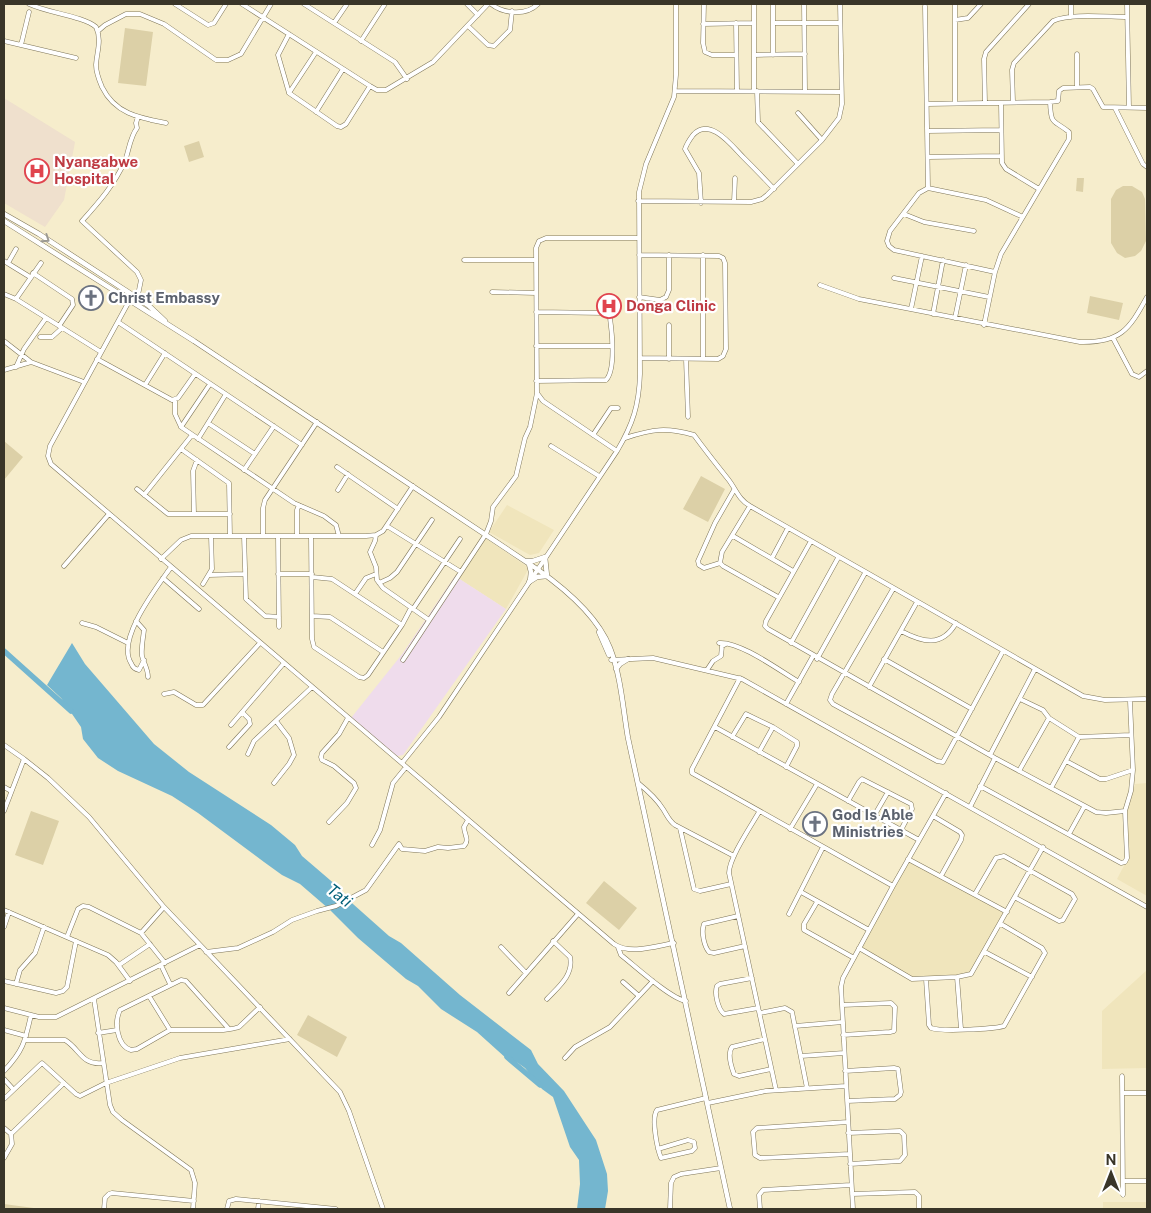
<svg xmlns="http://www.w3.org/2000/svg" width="1151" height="1213" font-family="'Public Sans',sans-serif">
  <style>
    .built { fill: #f0e5bc }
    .industrial { fill: #efdcec }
    .medical { fill: #efe0cd }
    .green { fill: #dcd0a7 }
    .water { fill: #74b6cf }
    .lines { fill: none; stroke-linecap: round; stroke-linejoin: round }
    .river { stroke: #74b6cf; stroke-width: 5.5 }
    .minor-casing { stroke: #7f7659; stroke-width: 5 }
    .tertiary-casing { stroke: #7f7659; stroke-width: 5.5 }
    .minor { stroke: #fff; stroke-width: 4 }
    .tertiary { stroke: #fff; stroke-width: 4.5 }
    .oneway { stroke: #9c9a94 }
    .labels { text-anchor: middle; stroke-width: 4.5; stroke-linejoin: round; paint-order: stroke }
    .health-label { font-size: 15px; font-weight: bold; fill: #be3a42; stroke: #fff; text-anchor: start }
    .worship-label { font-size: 15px; font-weight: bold; fill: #5b616d; stroke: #fff; text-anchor: start }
    .water-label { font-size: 16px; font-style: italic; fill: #005f78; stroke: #fff }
  </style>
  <rect width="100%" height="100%" fill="#f6edcc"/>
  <path class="built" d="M507 505 554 530 539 553 530 555 489 532Z
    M482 536 529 568 506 609 455 576Z
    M1147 783V896L1117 879 1129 856 1127 809 1135 784Z
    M908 859 1007 912 971 974 912 979 859 948Z
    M1147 970V1068L1102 1069V1011Z
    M1103 1202H1147V1209H1103Z"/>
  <path class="industrial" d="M455 576 506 609 403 755 397 756 351 718 403 653Z"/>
  <path class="medical" d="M4 98 75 142 64 200 45 227 4 203Z"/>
  <path class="green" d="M125 28 153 32 146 86 118 83Z
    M199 141 204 157 189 162 184 146Z
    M1077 178H1084L1083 192 1076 191Z
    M1123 186H1132L1142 192 1145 199 1146 241 1141 251 1135 256 1125 258 1117 253 1111 243V199L1116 190Z
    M1090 296 1123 303 1119 320 1087 313Z
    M4 441 23 457 4 480Z
    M701 476 725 489 708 522 683 509Z
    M31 811 59 821 43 865 15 855Z
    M604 881 637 908 619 930 586 903Z
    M308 1015 347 1037 337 1057 297 1035Z
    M4 1204 41 1209H4Z"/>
  <path class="water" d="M72 643 85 664 154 744 189 772 271 825 295 845 302 856 337 886 344 896 389 936 401 943 460 995 531 1050 538 1064 564 1091 596 1140 607 1174 608 1191 605 1209H577L580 1184 579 1160 570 1147 553 1097 542 1089 525 1068 518 1063 507 1059 477 1032 441 1009 418 986 406 979 358 938 329 909 300 884 282 875 264 862 198 813 172 796 118 771 98 758 83 739 81 727 61 698 47 685Z"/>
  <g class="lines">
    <path class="river" d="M4 651 71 711
      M507 1057 540 1085"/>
    <defs>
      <path id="minor" d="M29 4C48 13 83 16 96 27 102 40 97 51 96 65 96 73 99 80 102 87 115 114 140 118 166 123L151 120
        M175 4 208 25 214 23 226 4
        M242 4 370 86 377 90H386L433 62 488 4
        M304 4 395 62 407 79
        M467 4 478 15
        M491 4C504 14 526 16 538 4
        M704 4 703 43 705 52 712 55H736
        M754 4V91
        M773 4V55
        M804 4 805 91
        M955 4V103
        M1071 4V17
        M1127 4 1129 108
        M925 6 928 188
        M955 20 968 18 981 4
        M334 23 347 4
        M736 23 737 91
        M773 23H840
        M703 24 753 23
        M468 26 488 45 494 46 510 30 512 11
        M98 31 105 25 126 14H140L164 24 216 60H228L241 54 271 4
        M289 34 278 55 289 93 337 126 341 127 346 124 370 86
        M4 41 76 58
        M361 41 385 4
        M21 45 29 12
        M1077 54V87
        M754 55 805 54
        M675 91 841 92
        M757 91 758 122 798 164
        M289 93 316 52
        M1013 102 1012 70 1014 63 1053 21C1069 13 1108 17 1127 17
        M985 103 984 59 986 52 1029 4
        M1001 103 1002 163 1006 169 1039 189
        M927 104 1050 102 1058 101 1059 91 1063 88 1090 87 1093 89 1103 107 1147 108
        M1115 108 1143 164 1147 167
        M316 112 343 69
        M798 113 822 140
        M138 117 136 123 137 128C130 137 129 150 125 161 114 185 100 201 82 221L137 272 141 280 138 295 127 305 50 446 48 456 51 464 614 944C630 955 656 946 674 943
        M927 131 1001 130
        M928 157 1001 156
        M638 201 751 202 762 199 767 195 822 140 839 118 842 104 840 4
        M734 202 735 178
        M701 203 699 173 685 149C687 143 690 139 693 135 710 116 732 146 744 158 754 168 764 178 774 189
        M904 214 924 222 974 231
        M639 255 719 256 723 258 725 263 726 349 723 356 718 359 640 358
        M703 255V359
        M464 260H536
        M4 261 30 277
        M8 263 16 249
        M995 272 894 250 889 246 887 241 890 231 919 193 928 188 986 200 1023 217
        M33 273 72 299 73 305 59 326
        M894 278 989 297
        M820 285 859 299 1080 342C1120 343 1129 330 1147 297
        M492 292 536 293
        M4 294 16 299 101 352
        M639 297 660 300 666 297 669 290V255
        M16 299 41 263
        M911 309 922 256
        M536 312 605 313 610 318C612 332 616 370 606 380L536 381
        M933 314 943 260
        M955 318 966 265
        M118 322 302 445
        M984 325 995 272 1001 254 1069 139V132C1053 119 1051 126 1050 102
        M40 337H52L62 328
        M1113 338 1132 374 1139 377 1147 371
        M4 341 31 362 84 382
        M536 346H612
        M97 359 172 400 178 398 195 374
        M669 359V325
        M686 359 688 417
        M16 367 24 349 46 318
        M4 370 31 362
        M145 385 165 353
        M175 400V414L181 427 294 503 324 516 336 525 339 536
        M208 423 255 454
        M181 427 210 384
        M593 435 611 408H618
        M625 438C653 429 666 427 694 435 705 450 716 464 728 479 736 489 738 499 750 506L1083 696 1105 700 1145 699
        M198 439 226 394
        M551 446 599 476
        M181 449 229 483 230 536
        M617 451 543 401 537 393 536 248 539 241 546 238H639
        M337 467 398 509
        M244 470 274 426
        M137 489 168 514H230
        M338 490 348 474
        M144 495 192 435
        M750 506 722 552 720 563 723 566 778 597
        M194 514 193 471 197 460
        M387 526 461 572
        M376 535 375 541 370 552 376 567 377 580 383 588 429 620
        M244 536 246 599 265 616 279 617
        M263 536V508L265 500 317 422
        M278 536 279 627
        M297 536V510L299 505
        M311 536 312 639 314 647 359 677 364 678 368 675 402 625 411 608
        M733 536 793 571
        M811 541 766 621 765 626 768 629 995 758 1096 812 1106 813 1125 811 1131 791 1133 770 1130 701
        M772 558 788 528
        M161 559 181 540 191 536H366L376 535 383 531 413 486
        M720 563 704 568 699 565 698 561 715 523 734 490
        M64 566 109 514
        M278 574H312
        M209 575 244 574
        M312 577 332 579 402 625
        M163 578 199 609
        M379 583 390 578 397 572 432 520
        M203 584 212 569 211 536
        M893 589 832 694 830 700 833 704 937 761 943 762 1003 651
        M355 594 366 578 376 574
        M413 609 460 539
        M312 616 330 617 383 652
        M136 621 144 630C143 639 141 647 142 656 144 664 148 669 148 677
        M82 623 96 627 128 643
        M901 631C922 642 942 648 956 623
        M719 643C740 641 780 671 799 682
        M791 643 838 558
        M817 659 865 573
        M884 659 972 709
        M144 660 139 670C135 669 133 668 131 663 116 639 157 587 171 567
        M403 660 486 534 491 521 493 507 516 476 525 438 530 427 537 393
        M611 660 653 658 742 679 1147 907
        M707 670 713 661 721 656 722 646 726 644
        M740 678 692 769V773L893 886
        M869 687 917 602
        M164 694 174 692 196 705H203L260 643
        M1020 699 1043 710 1049 718 1079 737 1131 735
        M786 704 813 656
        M231 725 284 663
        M715 727 919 840
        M732 737 746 714 773 727 797 742V746L786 767
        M4 745 24 759 48 778 89 817 164 907 340 1092 349 1111 383 1209
        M229 747 250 724 249 719 242 712
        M759 752 773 727
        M248 754 254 741 312 687
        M990 755 1035 669
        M1066 761 1100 779H1106L1133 770
        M402 763 439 717 617 451C633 424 639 405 640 374L639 192 646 164 674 97 676 75V4
        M1019 771 1049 718
        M274 783 289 764 294 755 289 738 276 721
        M638 783C648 791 656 798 663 809 667 815 669 821 675 825L734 856
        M980 786 1121 863 1125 862 1127 858 1125 811
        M4 787 11 791
        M1051 788 1079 737
        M848 801 859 782 862 779 911 804 912 809 901 830
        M970 807 995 758
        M4 811 24 759
        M759 812C751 826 729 858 729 873L776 1090
        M874 816 888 792
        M933 816 960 832 962 835 961 840 941 876
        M329 822 347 803 356 788 354 783 334 766 322 760 321 757 322 753 339 734 348 718
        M680 828 694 889 700 891 731 884
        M790 829 817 784
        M1069 834 1084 807
        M372 845 380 830 393 783 406 767
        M908 859 1007 912
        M801 892 869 930
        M975 894 996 858 1004 856 1072 894 1075 899 1063 920 1059 921 1016 898
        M817 902 804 924V930L854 958
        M4 910 108 955 116 962 130 981
        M789 914 823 847
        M738 916 704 924C701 932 704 946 709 952L714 953 745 946
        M4 927 9 912
        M141 933 164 907
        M67 937 78 909 83 906 89 907 141 933 165 963
        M501 947 526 973
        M618 947 621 955C635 966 671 999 686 1001
        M859 948 912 979 957 977 971 974 1043 847
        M206 952 238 948 273 932 292 920 317 911 336 906 366 890 399 844 402 849 425 851 438 847 448 848 464 846C470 840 464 834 464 827L468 820
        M985 952 1032 977
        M119 965 150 944
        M161 965 170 984
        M957 977 961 1029
        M752 978 720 984 717 986C714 993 718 1009 724 1014L758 1008
        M926 979 929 1025 931 1028C942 1032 993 1029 1004 1026L1045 953 1042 948 1001 924
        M4 981 56 993 63 991 67 987 76 941
        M623 982 639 996
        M16 984 20 970 35 953 44 927
        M509 993 578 914
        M149 996 170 1030
        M94 999 110 1105 113 1112 122 1120 191 1170 195 1183 193 1209
        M547 999C558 987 574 975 570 957L553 941
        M842 1005 891 1003 895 1007 894 1031 890 1032 843 1035
        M4 1008 39 1017H56L200 945
        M760 1013 785 1008 792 1012 807 1088
        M795 1026 843 1022
        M229 1029 186 981 181 980 120 1010C114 1022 117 1046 131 1050L137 1049 170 1030H223C229 1029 234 1029 239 1027L260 1007
        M4 1030 26 1036
        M98 1033 117 1030
        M765 1039 732 1047C727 1054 731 1066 734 1074L739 1076 771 1069
        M25 1040H65C80 1049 82 1066 103 1063
        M801 1056 844 1053
        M565 1058 575 1047 610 1027 653 981
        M4 1071C23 1051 25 1042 31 1015
        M845 1071 894 1068 898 1069 901 1092 900 1095 895 1099 847 1101
        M1122 1076 1123 1195
        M4 1079 13 1089
        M1123 1093H1147
        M4 1099 42 1063 76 1094 80 1096 106 1083 180 1058 290 1039
        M708 1103 766 1091 846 1086
        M848 1122 757 1128 753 1132 755 1155 760 1158 850 1154
        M4 1128 11 1134 12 1144 4 1158
        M848 1133 900 1131 904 1135 905 1155 900 1161 850 1164
        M11 1134 64 1083
        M658 1149 688 1140 694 1142 695 1148 692 1151 661 1158C657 1148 651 1118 657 1110L706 1098
        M1123 1181H1147
        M852 1194 915 1192 919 1196V1209
        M104 1209 105 1198 109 1194 112 1193 194 1201
        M227 1209 229 1201 236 1199 336 1209
        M258 1209 259 1201
        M670 1209 671 1183 674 1177 681 1174 721 1168
        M760 1209 759 1195 763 1190 851 1185
        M853 1209 842 1005 841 987 843 978 893 886 946 793"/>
      <path id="tertiary" d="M4 214 39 234 148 305 165 321
        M4 221 194 341 537 569C564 588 598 617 610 648 621 676 623 709 628 738L730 1209
        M526 561H533L545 557 547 576 537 577 529 582
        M529 564 531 572 530 581
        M599 632 609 655
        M616 669 620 664 628 659"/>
    </defs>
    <use href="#minor" class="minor-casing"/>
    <use href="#tertiary" class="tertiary-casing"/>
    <use href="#minor" class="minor"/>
    <use href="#tertiary" class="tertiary"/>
  </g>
  <defs><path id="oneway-chevron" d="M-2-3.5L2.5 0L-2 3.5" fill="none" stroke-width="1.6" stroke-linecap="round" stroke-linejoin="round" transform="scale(1.25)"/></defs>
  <use class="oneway" href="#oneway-chevron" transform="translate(46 239) rotate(34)"/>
  <defs>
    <symbol id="hospital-ring" viewBox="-11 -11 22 22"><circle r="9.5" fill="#fff" stroke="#e0444e" stroke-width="1.5"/><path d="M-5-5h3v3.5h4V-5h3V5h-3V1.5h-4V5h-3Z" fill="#e0444e"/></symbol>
    <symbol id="church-ring" viewBox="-11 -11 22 22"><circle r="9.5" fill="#fff" stroke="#6b7280" stroke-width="1.5"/><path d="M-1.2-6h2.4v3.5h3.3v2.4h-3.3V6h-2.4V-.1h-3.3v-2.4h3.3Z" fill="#6b7280"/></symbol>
  </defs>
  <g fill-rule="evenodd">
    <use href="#hospital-ring" x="23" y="157" width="28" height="28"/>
    <use href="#church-ring" x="77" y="284" width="28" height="28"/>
    <use href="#hospital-ring" x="595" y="292" width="28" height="28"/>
    <use href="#church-ring" x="801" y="810" width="28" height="28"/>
  </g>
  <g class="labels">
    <g class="health-label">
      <text x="54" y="167">Nyangabwe<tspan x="54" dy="17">Hospital</tspan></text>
      <text x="626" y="311">Donga Clinic</text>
    </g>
    <g class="worship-label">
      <text x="108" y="303">Christ Embassy</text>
      <text x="832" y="820">God Is Able<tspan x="832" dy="17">Ministries</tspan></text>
    </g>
    <g class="water-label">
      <text transform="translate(340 895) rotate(38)" y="6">Tati</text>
    </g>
  </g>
  <rect width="1151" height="1213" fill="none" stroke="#393528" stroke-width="10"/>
  <g transform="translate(1111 1173)" stroke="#ffffff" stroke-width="4" paint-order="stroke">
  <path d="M0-4L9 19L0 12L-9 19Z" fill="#393528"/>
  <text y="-8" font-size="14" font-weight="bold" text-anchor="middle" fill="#393528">N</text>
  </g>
</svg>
